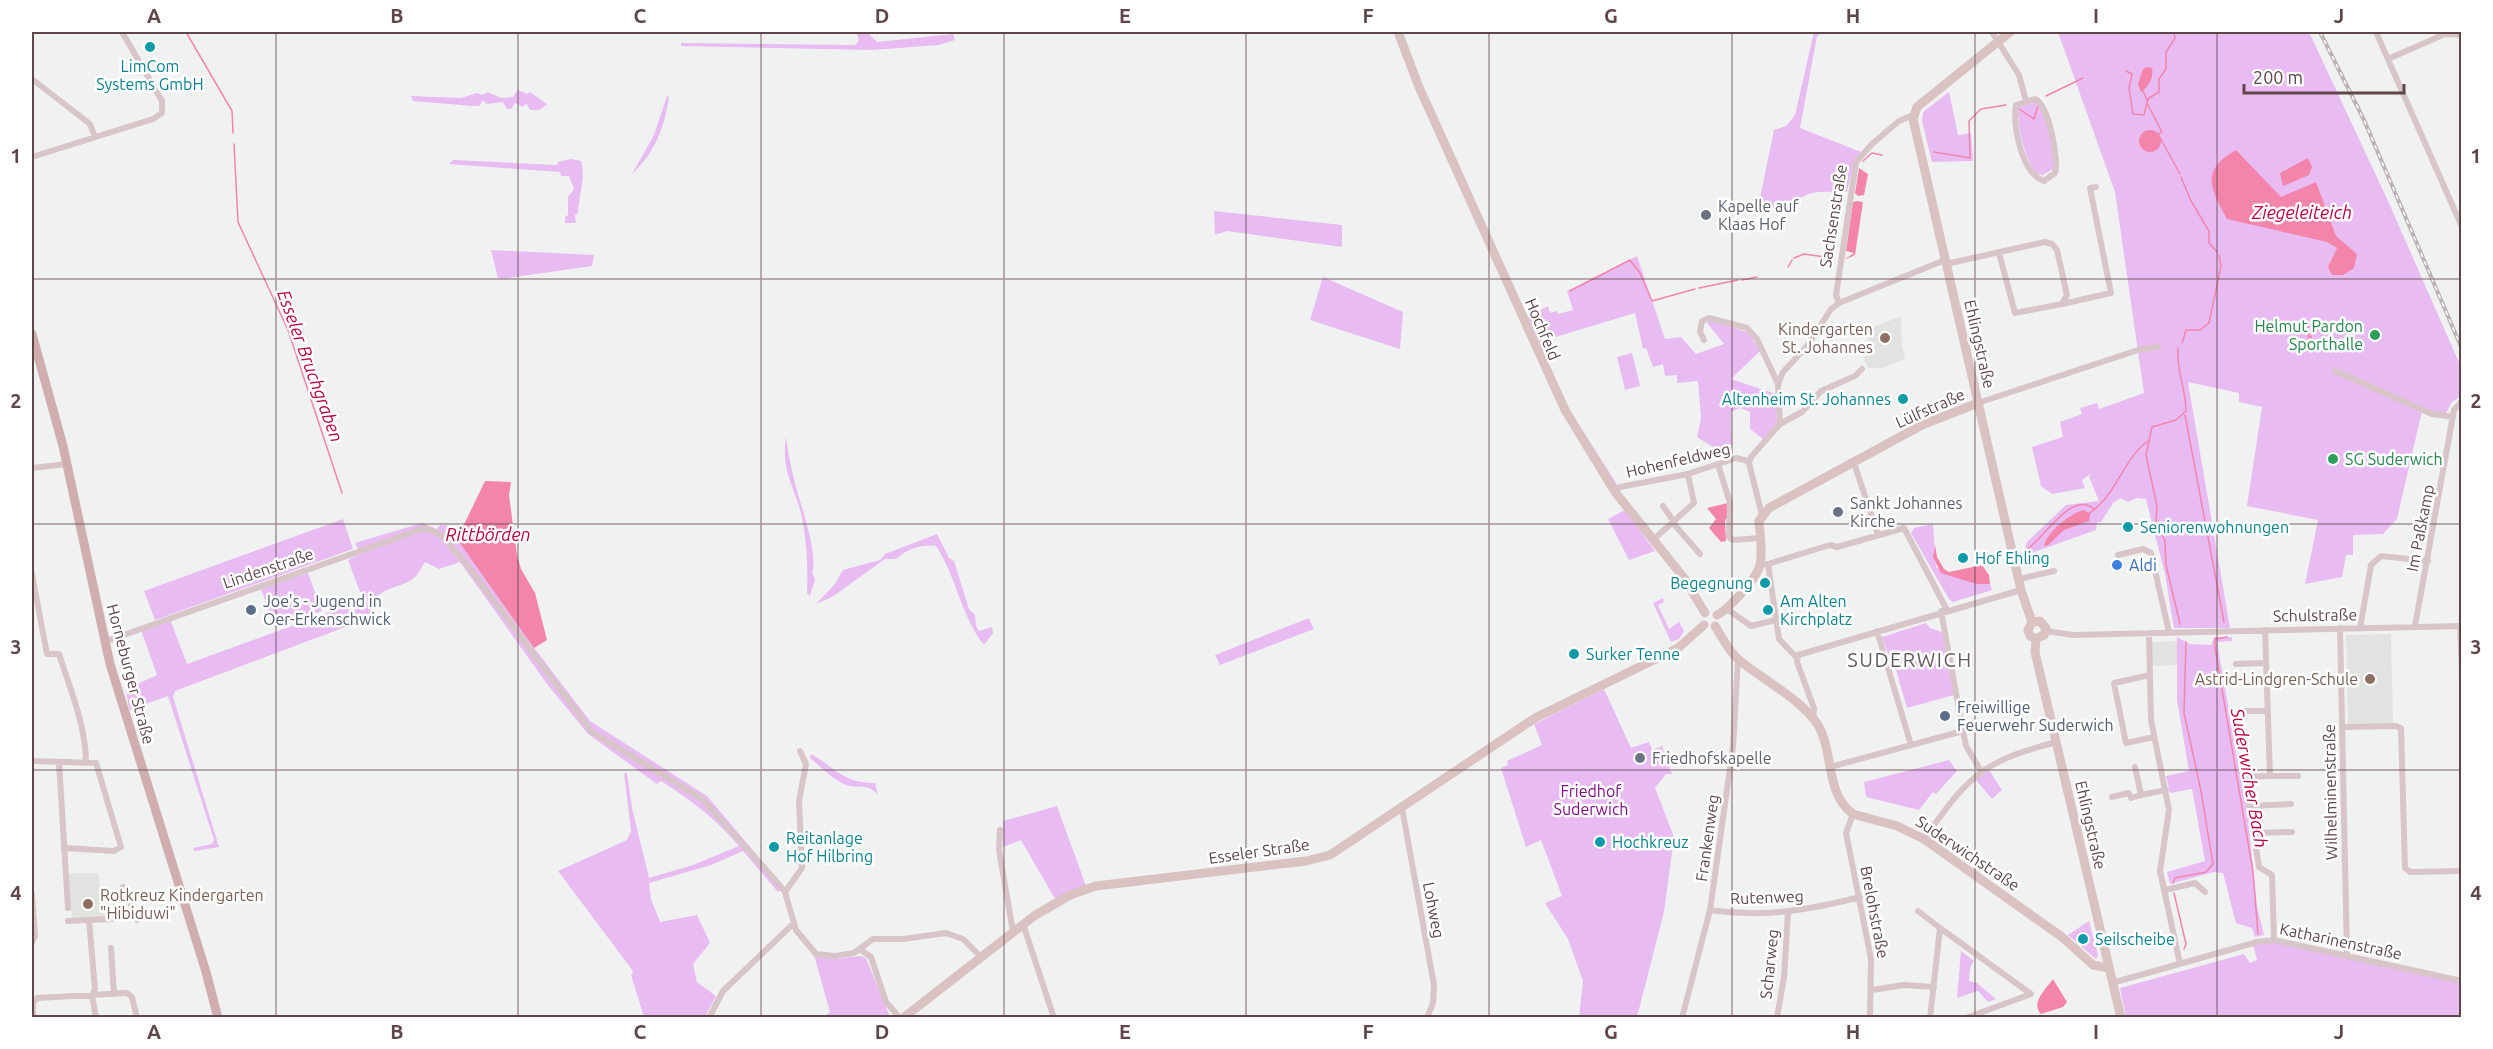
<svg xmlns="http://www.w3.org/2000/svg" width="2493" height="1049" font-family="Ubuntu,sans-serif">
  <style>
    .education { fill: #e1e3e1 }
    .green { fill: #e9bbf3 }
    .water { fill: #f385ab }
    .lines { fill: none; stroke-linecap: round; stroke-linejoin: round }
    .stream { stroke: #f385ab; stroke-width: 1.5 }
    .street { stroke: #d8c5c7; stroke-width: 6 }
    .secondary { stroke: #dac1c2; stroke-width: 9 }
    .primary { stroke: #d0adaf; stroke-width: 9 }
    .rail-casing { stroke: #bbb2b1; stroke-width: 4 }
    .rail { stroke: #fff; stroke-width: 1.5; stroke-dasharray: 4.5; stroke-linecap: butt }
    .grid { fill: none; stroke: #5f4648; stroke-width: 1.5; stroke-opacity: 0.55 }
    .culture-dot { fill: #0f9aa8; stroke: #fff; stroke-width: 2 }
    .worship-dot { fill: #6b7280; stroke: #fff; stroke-width: 2 }
    .leisure-dot { fill: #2e9e5b; stroke: #fff; stroke-width: 2 }
    .education-dot { fill: #8d6e63; stroke: #fff; stroke-width: 2 }
    .shop-dot { fill: #3f7fe0; stroke: #fff; stroke-width: 2 }
    .service-dot { fill: #5c6f8a; stroke: #fff; stroke-width: 2 }
    .labels { text-anchor: middle; stroke-width: 5; stroke-linejoin: round; paint-order: stroke }
    .culture-label { font-size: 16px; fill: #0d838f; stroke: #fff; text-anchor: start }
    .worship-label { font-size: 16px; fill: #5b616d; stroke: #fff; text-anchor: start }
    .street-label { font-size: 16px; fill: #5f4648; stroke: #fff }
    .leisure-label { font-size: 16px; fill: #27864d; stroke: #fff; text-anchor: end }
    .education-label { font-size: 16px; fill: #785e54; stroke: #fff; text-anchor: end }
    .shop-label { font-size: 16px; fill: #366cbe; stroke: #fff; text-anchor: start }
    .service-label { font-size: 16px; fill: #4e5e75; stroke: #fff; text-anchor: start }
    .park-label { font-size: 16px; fill: #801087; stroke: #fff }
    .water-label { font-size: 18px; font-style: italic; fill: #b60240; stroke: #fff }
    .quarter-label { font-size: 20px; letter-spacing: 1.5px; fill: #655c5c; stroke: #fff }
    .neatline { fill: none; stroke: #5f4648; stroke-width: 2 }
    .grid-label { font-size: 20px; text-anchor: middle; font-weight: bold; fill: #5f4648 }
  </style>
  <rect width="100%" height="100%" fill="#f0f2f1"/>
  <path class="education" d="M1901 316 1902 345 1905 359 1883 368H1868L1863 357 1874 351 1864 331Z
    M2391 634 2393 723 2348 724 2346 635Z
    M2178 641 2179 665 2152 666V642Z
    M68 873H98L101 892 111 916 72 919Z"/>
  <path class="green" d="M856 32H867L877 42 953 34 955 40 939 45 872 50 681 46V43L856 45 859 40Z
    M1814 32H1823L1817 36 1800 128 1861 152 1854 162 1847 192C1818 192 1810 188 1787 208H1758L1774 130 1786 126 1795 115Z
    M2058 32H2309L2388 201 2461 367V396L2452 402 2445 415 2422 411 2397 519 2383 534 2353 535V555H2346L2342 577 2305 584 2318 520 2247 506 2262 407 2239 402V393L2188 382 2230 628H2174L2165 574 2146 499 2137 498 2128 502 2121 498 2113 503 2101 522H2097L2096 530 2023 556 2027 542 2066 505 2099 501 2089 477 2092 473 2082 480 2085 488 2052 494 2041 486 2032 447 2063 437 2060 422 2082 414 2080 408 2097 403 2099 409 2144 393 2115 192Z
    M518 90 527 94 530 92 547 104 540 110H530L526 103 523 107 515 103 511 109H507L503 102 487 104 483 100 479 106H473L413 101 411 96 461 98 477 93 482 95 488 92 501 98 513 97Z
    M1949 92 1958 135 1971 133 1973 161 1932 162 1922 121 1923 112Z
    M667 96 669 97C665 126 655 153 632 174L654 135Z
    M2038 102C2047 124 2055 145 2053 169L2043 175 2035 173C2023 151 2018 131 2018 107Z
    M571 159 581 161C586 178 579 194 578 213L575 215 576 223H565V217L568 215V197L574 189 569 176H561L560 172 449 164 453 160 557 165 558 162Z
    M1214 211 1342 225V247L1227 231 1215 235Z
    M491 250 594 255 592 266 501 279 498 278Z
    M1637 256 1665 339 1681 337 1696 354 1724 344 1707 323 1711 320 1749 333 1760 351 1731 379 1776 394 1777 424 1764 440 1750 429V412L1740 408 1731 412 1732 444 1728 445 1727 456 1697 437 1701 418 1698 381 1677 383V375L1665 376 1663 364 1653 367 1646 348 1643 349 1635 313 1539 342 1568 408 1618 486H1615L1577 432 1527 317 1548 306 1550 313 1557 311 1558 314 1573 310 1567 291Z
    M1323 277 1403 312 1400 349 1310 320Z
    M1632 353 1640 386 1625 390 1617 357Z
    M786 437C788 453 791 468 795 483 800 504 819 554 812 573L815 579 810 596 807 593C808 570 807 546 803 523 798 491 780 475 786 437Z
    M1625 510 1655 551 1629 560 1608 519Z
    M343 519 353 549 155 620 144 591Z
    M422 523 437 529 440 525 450 526 449 535 463 546 532 645 590 721 707 796 784 887 778 892 743 851 711 865 649 883 651 899 660 922 697 915 710 943 693 964 697 982 716 996 705 1017H644L631 975 633 971 558 871 627 840 631 831 624 773H627L632 808 649 878 693 865 739 846C716 819 691 800 661 781L657 784 588 734 547 684 460 562 439 569 425 562C422 566 418 575 414 578 397 591 369 586 372 617L175 691 173 697 219 847 195 851 193 848 212 844 214 840 168 696 129 710 126 689 157 675 141 630 170 619 187 664 363 600 348 560 360 554 355 543Z
    M1933 524 1936 567 1976 584H1990L1992 590 1953 602 1949 599 1911 533 1914 528Z
    M937 534 949 558 954 561 969 609 975 615 976 626 979 631 992 627 993 633 984 645C961 616 956 576 936 546 921 544 907 549 896 559H885L832 597 816 604 835 584 843 570 880 560 885 554Z
    M308 573 322 611 275 627 261 589Z
    M1663 598 1664 602 1658 605 1669 629 1679 622 1684 631 1679 639 1671 642 1653 603Z
    M1309 618 1314 629 1220 665 1215 655Z
    M1926 623 1930 628 1942 632 1954 695 1907 708 1892 656 1889 657 1882 637Z
    M2177 637 2190 644 2211 645 2214 637H2232V641L2217 642 2248 819 2257 907 2264 935 2255 937 2252 928 2236 923 2223 873 2214 872 2170 884 2167 872 2205 861 2192 789 2170 793 2166 776 2189 771 2177 700Z
    M1604 689 1631 748 1649 742 1652 750 1662 746 1672 774H1666L1655 788 1674 837 1664 912 1637 1017H1579L1583 981 1568 939 1545 903 1562 896 1541 840 1526 847 1501 768 1508 765 1507 761 1542 745 1534 724Z
    M811 754C837 769 843 783 875 783L878 794C866 783 859 789 846 785 833 780 821 767 810 758Z
    M1949 760 1957 771 1936 794 1933 792 1919 810 1866 797 1864 782Z
    M1989 770 2002 790 1992 799 1976 780Z
    M1057 806 1086 886 1055 899 1021 840 1003 847V821Z
    M2089 921 2098 955 2096 959 2068 935Z
    M2276 942 2461 983V1017H2126L2120 988 2244 954 2250 963 2257 960 2253 945Z
    M1961 951 1974 961 1970 968 1969 981 1977 983 1996 999 1988 1002 1978 991 1957 998Z
    M814 955 834 959 861 956 866 958 890 1017H824L830 1012Z"/>
  <path class="water" d="M2146 67 2152 68C2154 78 2148 87 2141 92L2138 84 2143 69Z
    M2139 141a11 11 0 1 1 22 0a11 11 0 1 1-22 0Z
    M2236 150 2281 197 2316 182 2336 236 2357 254 2354 268 2343 275H2332L2328 267 2337 248 2327 242 2227 219C2211 189 2199 171 2236 150Z
    M2308 158 2312 167 2309 175 2283 186 2280 173Z
    M1859 168 1868 174 1864 195 1858 196 1855 193Z
    M1857 201 1863 202 1855 255 1844 260 1854 253 1846 251 1853 202Z
    M485 481 511 482 509 495 517 555 521 569 535 593 547 640 534 648 457 539Z
    M1728 503 1729 517 1725 520 1726 541 1721 542 1709 528 1716 519 1707 508Z
    M2084 510 2090 514 2089 521 2064 530 2047 546 2044 545C2048 532 2070 513 2084 510Z
    M1935 545 1937 557 1944 569 1949 572 1982 565 1989 575 1990 584H1976L1941 573 1933 557Z
    M2053 979 2067 1002 2063 1007 2041 1014C2030 1003 2046 989 2053 979Z"/>
  <g class="lines">
    <path class="stream" d="M186 32 232 111 233 133
      M2174 32 2175 38 2166 52V69L2159 79V92L2149 98 2147 103 2162 132 2158 134 2180 174
      M2126 71 2132 74 2129 88 2133 114 2144 115 2147 103
      M2143 91 2147 100
      M2046 96 2083 78
      M2019 109 2034 119 2038 106
      M234 144 238 222 288 330 342 493
      M1934 152 1970 158 1969 121 1981 109 2006 105
      M1863 161 1872 153 1882 155
      M2181 177 2191 201 2209 231V243L2217 252
      M1794 258 1804 254 1832 258
      M1788 267 1792 260
      M1742 280 1757 277
      M1699 288 1738 280
      M1570 291 1630 260 1640 273 1652 301 1695 289
      M2309 326 2306 331 2309 334 2308 337 2311 336
      M2309 330 2308 334 2312 339
      M2182 343 2186 330H2200L2209 323 2221 266 2219 255
      M2178 348C2176 371 2186 389 2186 411L2176 420 2152 427 2146 455 2157 506 2156 523 2165 541 2166 565 2180 624
      M2185 415 2224 622
      M2088 514C2117 496 2122 460 2148 441
      M2027 549C2043 540 2072 489 2094 509
      M2227 637 2215 639V648L2253 872 2258 934
      M2173 883 2175 878 2206 872 2213 864 2201 791 2184 713 2186 642
      M2174 893 2186 944 2184 949"/>
    <path class="street" d="M1992 32 2019 75 2026 101
      M2376 32 2462 227
      M2388 59 2445 34 2462 35
      M32 79 90 124 95 137
      M2035 99C2049 105 2059 160 2055 173L2044 181C2021 173 2013 126 2016 105Z
      M32 157 153 119 162 113V101L122 32
      M1946 264 2045 242 2052 244 2057 250 2067 295 2062 304 2015 313 1999 253
      M1839 303 1836 295 1856 162 1872 144 1899 121 1913 115
      M2062 304 2111 293 2090 188 2096 187
      M1704 340 1700 332 1702 321 1709 318 1747 328 1757 339 1778 384
      M2335 371 2432 414 2453 417
      M1978 403 2138 350 2158 347
      M1780 424 1778 384 1783 372 1808 345 1831 309 1839 303 1945 260
      M1854 463 1878 535
      M1718 464 1730 503 1729 537 1733 540 1760 538
      M32 468 67 464
      M1615 492 1620 487 1688 474 1736 458 1748 461
      M1663 506 1674 522
      M1762 515 1749 463 1751 457 1780 424 1802 412 1821 391 1855 376 1862 369
      M1673 523 1700 554
      M1653 540 1694 503 1688 474
      M2118 555 2143 549 2151 553 2169 632
      M1760 564H1768L1830 545 1837 547 1904 528 1947 610
      M1768 564 1779 639 1797 658
      M32 573 34 585
      M2019 579 2054 571
      M32 586 34 585 47 654H59C70 689 86 726 86 763
      M1727 609 1751 626 1776 620
      M2415 626 2454 410 2462 401
      M2460 626 2462 678
      M2340 628 2347 955
      M2360 628 2371 565 2381 556 2428 561
      M2265 630 2270 776 2245 777 2259 867 2272 875 2274 940
      M1877 631 1911 745
      M2046 631 2073 635 2462 626
      M2149 633 2151 720 2169 810 2160 871 2180 964
      M104 642 425 528 441 535 468 566 592 732 702 799 777 882 785 892 796 930 816 954 835 956 854 953 873 939H903L946 933 963 939 980 956
      M2236 664 2266 663
      M2150 675 2114 683 2126 743 2154 737
      M2240 711H2268
      M1813 718 1814 708 1797 662 1798 655 2021 590
      M2342 727 2396 726 2401 728 2405 868 2410 872 2462 871
      M1963 731 1966 746 1981 771
      M32 761 96 763 121 847 114 851 64 848
      M59 762 68 908
      M1830 767 1963 731 1941 611
      M2135 767 2141 795 2166 790
      M2270 776H2298
      M2112 797 2129 793 2131 798 2141 795
      M2249 806 2291 804
      M1402 808 1434 985 1433 1003 1427 1018
      M1853 814 1846 833 1871 959 1870 1018
      M1000 830 999 850 1013 932
      M2254 833 2292 832
      M1924 839C1968 777 1981 761 2057 742
      M2165 890 2195 883 2205 892
      M785 892 802 868 799 801 806 764 800 751
      M32 895 35 936 32 943
      M133 909 137 920
      M1710 910C1762 918 1809 910 1860 897
      M1918 911 1940 928
      M89 920 112 919 133 909 123 887
      M68 921 89 920 95 989 92 995 96 1018
      M1023 924 1054 1018
      M111 948 114 994
      M861 950 871 957 886 1002 900 1018
      M2112 983 2257 942 2274 940 2462 981
      M1872 990 1904 985 1934 987
      M33 1018V1003L37 998 127 993 132 997 137 1018
      M709 1018 723 991 793 924
      M1682 1018 1710 910 1733 747 1738 659
      M1777 1018 1784 977 1788 913
      M1930 1018 1940 928 2031 994
      M1966 1018 2031 994"/>
    <path class="secondary" d="M1398 32 1419 87 1565 410 1615 492 1684 578 1705 613
      M2010 32 1917 107 1913 119 2021 590 2032 622
      M1717 615C1729 609 1757 578 1760 565 1763 551 1760 535 1759 521L1769 508 1922 425 1978 403
      M2032 622 2040 621 2046 628 2044 635 2036 639
      M2032 622 2028 630 2030 636 2036 639
      M1715 626C1722 637 1729 652 1739 660 1762 679 1802 700 1818 725 1834 752 1825 794 1853 814L1897 826 1924 839 2062 937 2093 965 2109 968
      M2036 639 2035 652 2121 1018
      M903 1018 1034 916 1070 895 1096 886 1306 861 1330 855 1535 718 1678 648 1704 625"/>
    <path class="primary" d="M32 334 63 446 110 664 206 972 218 1018"/>
    <defs>
      <path id="rail" d="M2320 32 2364 120 2462 349"/>
    </defs>
    <use href="#rail" class="rail-casing"/>
    <use href="#rail" class="rail"/>
  </g>
  <path class="grid" d="M276 32V1018M518 32V1018M761 32V1018M1004 32V1018M1246 32V1018M1489 32V1018M1732 32V1018M1975 32V1018M2217 32V1018M32 279H2462M32 524H2462M32 770H2462"/>
  <g class="culture-dot">
    <circle cx="150" cy="47" r="6"/>
    <circle cx="1903" cy="399" r="6"/>
    <circle cx="2128" cy="527" r="6"/>
    <circle cx="1963" cy="558" r="6"/>
    <circle cx="1765" cy="583" r="6"/>
    <circle cx="1768" cy="610" r="6"/>
    <circle cx="1574" cy="654" r="6"/>
    <circle cx="1600" cy="842" r="6"/>
    <circle cx="774" cy="847" r="6"/>
    <circle cx="2083" cy="939" r="6"/>
  </g>
  <g class="worship-dot">
    <circle cx="1706" cy="215" r="6"/>
    <circle cx="1838" cy="512" r="6"/>
    <circle cx="1640" cy="758" r="6"/>
  </g>
  <g class="leisure-dot">
    <circle cx="2375" cy="335" r="6"/>
    <circle cx="2333" cy="459" r="6"/>
  </g>
  <g class="education-dot">
    <circle cx="1885" cy="338" r="6"/>
    <circle cx="2370" cy="679" r="6"/>
    <circle cx="88" cy="904" r="6"/>
  </g>
  <circle class="shop-dot" cx="2117" cy="565" r="6"/>
  <g class="service-dot">
    <circle cx="251" cy="610" r="6"/>
    <circle cx="1945" cy="716" r="6"/>
  </g>
  <g class="labels">
    <g class="culture-label">
      <text x="150" y="72" text-anchor="middle">LimCom<tspan x="150" dy="18">Systems GmbH</tspan></text>
      <text x="1891" y="405" text-anchor="end">Altenheim St. Johannes</text>
      <text x="2140" y="533">Seniorenwohnungen</text>
      <text x="1975" y="564">Hof Ehling</text>
      <text x="1753" y="589" text-anchor="end">Begegnung</text>
      <text x="1780" y="607">Am Alten<tspan x="1780" dy="18">Kirchplatz</tspan></text>
      <text x="1586" y="660">Surker Tenne</text>
      <text x="786" y="844">Reitanlage<tspan x="786" dy="18">Hof Hilbring</tspan></text>
      <text x="1612" y="848">Hochkreuz</text>
      <text x="2095" y="945">Seilscheibe</text>
    </g>
    <g class="worship-label">
      <text x="1718" y="212">Kapelle auf<tspan x="1718" dy="18">Klaas Hof</tspan></text>
      <text x="1850" y="509">Sankt Johannes<tspan x="1850" dy="18">Kirche</tspan></text>
      <text x="1652" y="764">Friedhofskapelle</text>
    </g>
    <g class="street-label">
      <text transform="translate(1833 216) rotate(-81)" y="6">Sachsenstraße</text>
      <text transform="translate(1543 329) rotate(67)" y="6">Hochfeld</text>
      <text transform="translate(1980 344) rotate(77)" y="6">Ehlingstraße</text>
      <text transform="translate(1930 408) rotate(-24)" y="6">Lülfstraße</text>
      <text transform="translate(1678 460) rotate(-13)" y="6">Hohenfeldweg</text>
      <text transform="translate(2420 528) rotate(-79)" y="6">Im Paßkamp</text>
      <text transform="translate(268 568) rotate(-19)" y="6">Lindenstraße</text>
      <text transform="translate(2315 615) rotate(-1)" y="6">Schulstraße</text>
      <text transform="translate(131 674) rotate(75)" y="6">Horneburger Straße</text>
      <text transform="translate(2330 792) rotate(-91)" y="6">Wilhelminenstraße</text>
      <text transform="translate(2091 825) rotate(77)" y="6">Ehlingstraße</text>
      <text transform="translate(1707 838) rotate(-82)" y="6">Frankenweg</text>
      <text transform="translate(1259 851) rotate(-8)" y="6">Esseler Straße</text>
      <text transform="translate(1968 853) rotate(34)" y="6">Suderwichstraße</text>
      <text transform="translate(1767 897) rotate(-2)" y="6">Rutenweg</text>
      <text transform="translate(1434 910) rotate(79)" y="6">Lohweg</text>
      <text transform="translate(1875 912) rotate(79)" y="6">Brelohstraße</text>
      <text transform="translate(2341 941) rotate(12)" y="6">Katharinenstraße</text>
      <text transform="translate(1769 964) rotate(-84)" y="6">Scharweg</text>
    </g>
    <g class="leisure-label">
      <text x="2363" y="332">Helmut Pardon<tspan x="2363" dy="18">Sporthalle</tspan></text>
      <text x="2345" y="465" text-anchor="start">SG Suderwich</text>
    </g>
    <g class="education-label">
      <text x="1873" y="335">Kindergarten<tspan x="1873" dy="18">St. Johannes</tspan></text>
      <text x="2358" y="685">Astrid-Lindgren-Schule</text>
      <text x="100" y="901" text-anchor="start">Rotkreuz Kindergarten<tspan x="100" dy="18">"Hibiduwi"</tspan></text>
    </g>
    <g class="shop-label">
      <text x="2129" y="571">Aldi</text>
    </g>
    <g class="service-label">
      <text x="263" y="607">Joe's - Jugend in<tspan x="263" dy="18">Oer-Erkenschwick</tspan></text>
      <text x="1957" y="713">Freiwillige<tspan x="1957" dy="18">Feuerwehr Suderwich</tspan></text>
    </g>
    <g class="park-label">
      <text x="1591" y="797">Friedhof<tspan x="1591" dy="18">Suderwich</tspan></text>
    </g>
    <g class="water-label">
      <text x="2302" y="219">Ziegeleiteich</text>
      <text transform="translate(310 366) rotate(70)" y="6">Esseler Bruchgraben</text>
      <text x="488" y="541">Rittbörden</text>
      <text transform="translate(2249 778) rotate(80)" y="6">Suderwicher Bach</text>
    </g>
    <g class="quarter-label">
      <text x="1910" y="667">SUDERWICH</text>
    </g>
  </g>
  <rect width="2493" height="1049" fill="none" stroke="#ffffff" stroke-width="66"/>
  <path d="M2244 84v9h160v-9" fill="none" stroke="#5f4648" stroke-width="3"/>
  <text x="2253" y="84" font-size="18" fill="#5f4648" stroke="#ffffff" stroke-width="4.5" paint-order="stroke">200 m</text>
  <rect x="33" y="33" width="2427" height="983" class="neatline"/>
  <g class="grid-label">
    <text x="154" y="23">A</text>
    <text x="397" y="23">B</text>
    <text x="640" y="23">C</text>
    <text x="882" y="23">D</text>
    <text x="1125" y="23">E</text>
    <text x="1368" y="23">F</text>
    <text x="1611" y="23">G</text>
    <text x="1853" y="23">H</text>
    <text x="2096" y="23">I</text>
    <text x="2339" y="23">J</text>
    <text x="16" y="163">1</text>
    <text x="2476" y="163">1</text>
    <text x="16" y="408">2</text>
    <text x="2476" y="408">2</text>
    <text x="16" y="654">3</text>
    <text x="2476" y="654">3</text>
    <text x="16" y="900">4</text>
    <text x="2476" y="900">4</text>
    <text x="154" y="1039">A</text>
    <text x="397" y="1039">B</text>
    <text x="640" y="1039">C</text>
    <text x="882" y="1039">D</text>
    <text x="1125" y="1039">E</text>
    <text x="1368" y="1039">F</text>
    <text x="1611" y="1039">G</text>
    <text x="1853" y="1039">H</text>
    <text x="2096" y="1039">I</text>
    <text x="2339" y="1039">J</text>
  </g>
</svg>
